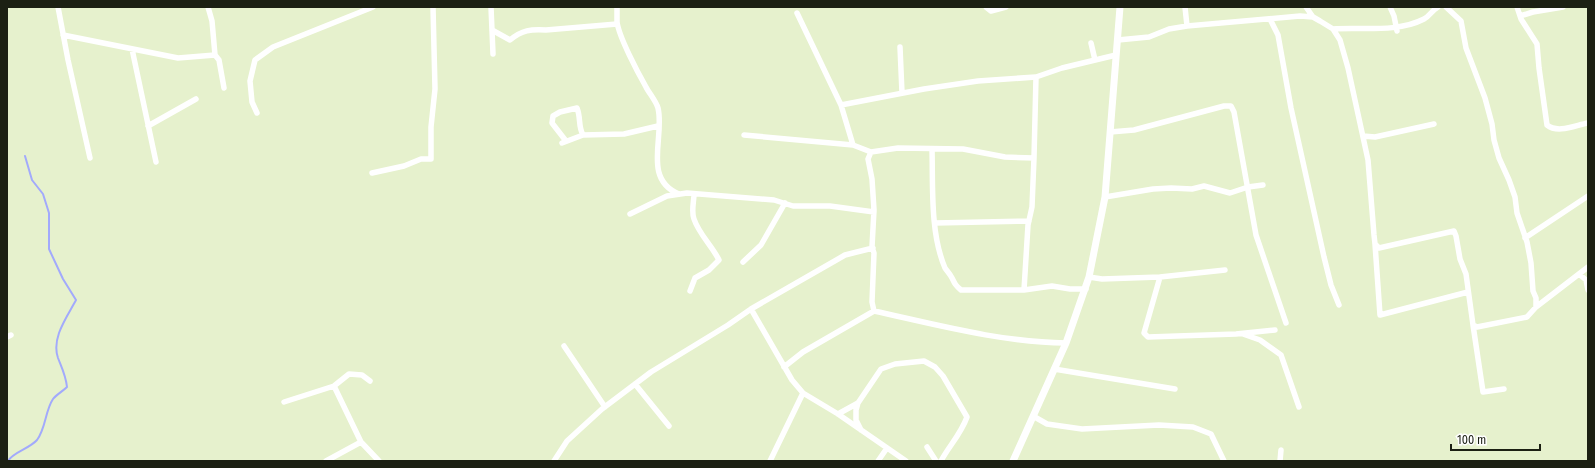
<svg xmlns="http://www.w3.org/2000/svg" width="1595" height="468" font-family="'Fira Sans Condensed',sans-serif">
  <style>
    .lines { fill: none; stroke-linecap: round; stroke-linejoin: round }
    .stream { stroke: #a2aafc; stroke-width: 2 }
    .minor { stroke: #fff; stroke-width: 5.5 }
    .tertiary { stroke: #fff; stroke-width: 7 }
  </style>
  <rect width="100%" height="100%" fill="#e6f1cd"/>
  <g class="lines">
    <path class="stream" d="M8 461C13 452 29 449 37 440 46 428 45 411 53 399 56 395 63 391 67 387 66 376 62 368 58 358 51 338 67 317 76 300L63 279 49 249V213L43 194 32 180 25 156"/>
    <path class="minor" d="M58 7 68 60 90 158
      M491 7 493 54
      M617 7C617 12 617 17 617 22 619 37 638 73 646 87 649 93 656 101 658 108 665 137 642 179 679 194
      M986 7 991 11 1006 7
      M1185 7 1187 26
      M1306 7 1313 17
      M1390 7 1394 16 1397 31
      M1446 7 1461 21 1466 48 1485 98 1492 124 1494 140 1499 158 1509 180 1515 197 1517 213 1527 242 1531 263 1533 291 1536 298V307
      M1517 7 1521 19 1537 44 1539 68 1547 125C1558 134 1576 125 1588 123
      M797 13 841 105
      M1520 16 1533 12 1563 7
      M1270 19 1278 35 1291 108 1324 257 1331 285 1339 305
      M1333 29C1362 27 1397 33 1424 19 1430 16 1432 10 1438 7
      M492 30 510 40C522 30 531 29 546 30L617 24
      M63 35 178 58 215 55 212 21 208 7
      M1118 40 1149 37 1169 29 1187 26 1300 16 1313 17 1320 21 1333 29 1340 40 1348 68 1368 160 1374 235 1375 244 1379 248 1454 231 1456 236 1460 259 1466 274 1473 325 1477 327 1527 317 1536 307 1588 267
      M1091 43 1095 60
      M900 47 902 93
      M132 49 156 162
      M215 55 219 60 224 88
      M1036 77 1062 68 1116 55
      M257 113 252 102 250 81 255 60 273 47 373 7
      M148 126 196 99
      M1110 132 1134 130 1224 106H1231L1234 112 1256 235 1286 323
      M744 135 853 145
      M1363 136 1375 137 1434 124
      M566 141 552 123 553 116 560 112 577 108C581 118 578 126 583 135
      M562 143 583 135 624 134 658 126
      M932 149C933 186 930 233 945 268 947 271 950 274 952 278 955 284 956 286 961 290H1024
      M871 152 853 145 841 105 924 89 978 81 1036 77 1034 158
      M372 173 404 166 421 159H431V127L435 89 433 7
      M1105 197 1153 189 1171 188 1192 189 1204 186 1230 193 1248 187 1263 185
      M630 214 667 196 687 193 774 200 793 206H830L874 212
      M935 223 1029 221
      M1525 238 1588 196
      M1375 244 1380 315 1468 292
      M743 262 761 245 785 203
      M1579 274 1586 280 1588 290
      M1089 277 1102 279 1160 277 1144 333 1148 337 1236 334 1275 330
      M1160 277 1225 270
      M690 291 695 278 709 270 719 260C712 246 699 234 694 219 691 212 694 201 694 194
      M751 309 792 380 803 393 838 414 906 461
      M874 311 872 302 874 253 872 247 874 210 872 179 868 159 871 152 898 148 963 149 1005 157 1034 158 1032 207 1028 225 1024 290 1052 286 1070 289H1086
      M1473 325 1483 392 1504 389
      M1243 334 1260 340 1281 355 1299 407
      M7 337 11 335
      M564 346 605 407
      M784 367 803 352 874 311C938 325 1000 342 1066 343
      M1054 369 1175 389
      M635 384 669 426
      M334 386 361 442 379 461
      M284 402 334 386 349 374 362 375 370 381
      M838 414 858 403
      M1033 416 1047 424 1082 429 1159 425 1193 427 1211 434 1224 461
      M861 430 856 420V410L858 403 881 369 895 364 924 361 935 367 943 376 967 417C961 434 949 446 941 461
      M927 447 936 461
      M326 461 361 442
      M554 461 567 441 602 409 651 372 728 325 751 309 845 255 873 248
      M770 461 803 393
      M878 461 887 448
      M1280 461 1281 450"/>
    <path class="tertiary" d="M1013 461 1066 343 1089 277 1105 197 1120 7"/>
  </g>
  <rect width="1595" height="468" fill="none" stroke="#1c2013" stroke-width="16"/>
  <path d="M1451 444v6h89v-6" fill="none" stroke="#1c2013" stroke-width="2"/>
  <text x="1457" y="444" font-size="12" fill="#1c2013" stroke="#ffffff" stroke-width="3" paint-order="stroke">100 m</text>
</svg>
